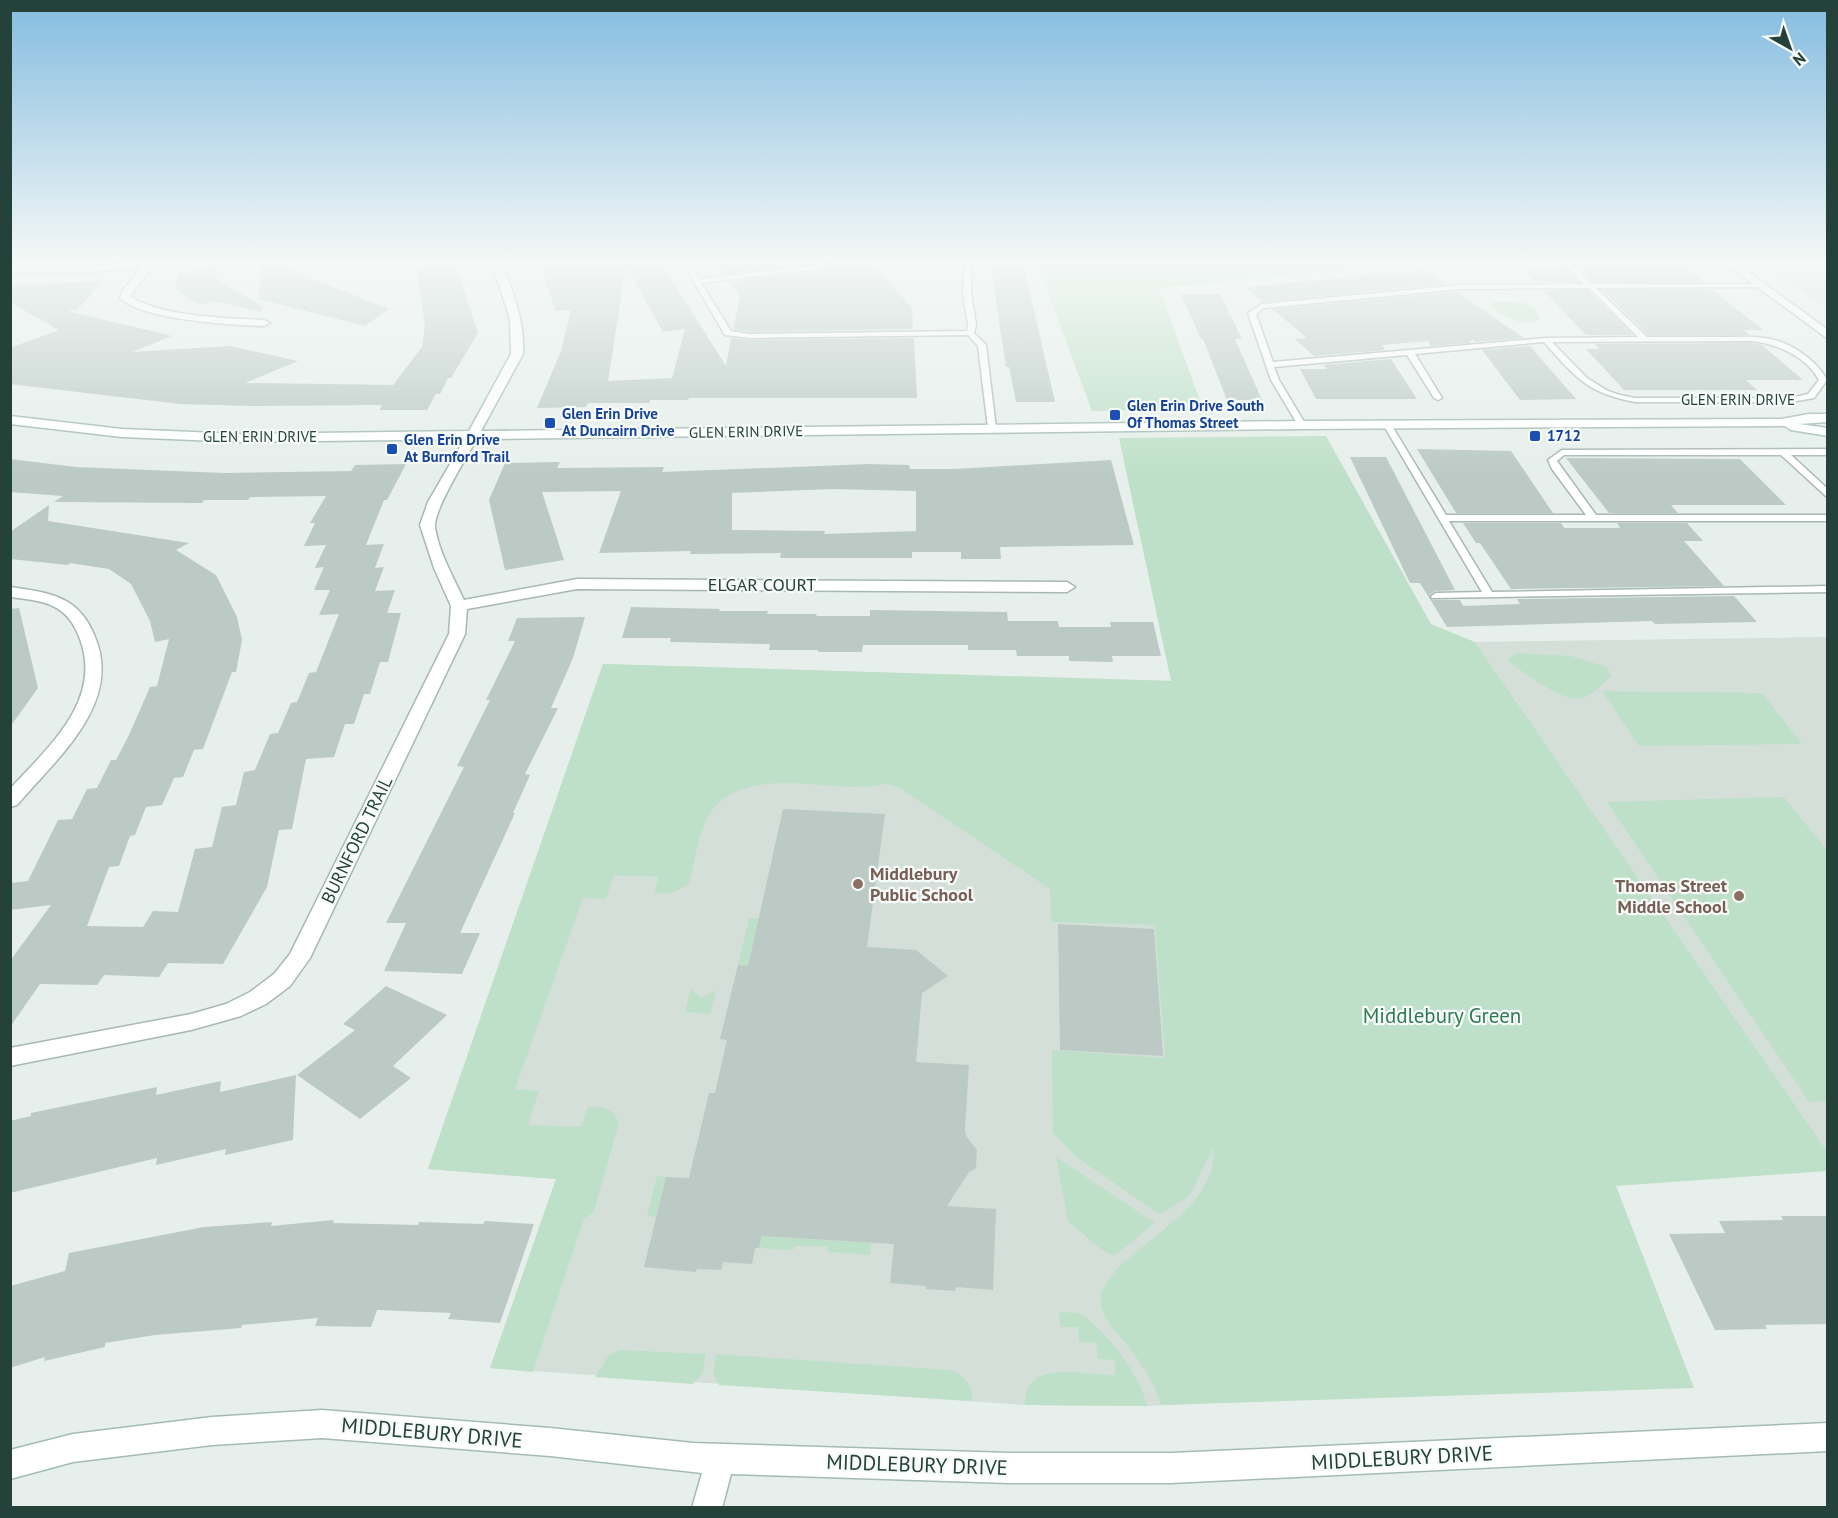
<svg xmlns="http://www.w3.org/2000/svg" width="1838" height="1518" font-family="'PT Sans',sans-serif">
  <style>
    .built { fill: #d4dfda }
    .green { fill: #bfe0c8 }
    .building { fill: #bbcac4; fill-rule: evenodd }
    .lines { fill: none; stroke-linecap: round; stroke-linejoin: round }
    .lane-casing { stroke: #a8b8b2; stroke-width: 3 }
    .street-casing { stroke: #a8b8b2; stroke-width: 3 }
    .secondary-casing { stroke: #a4bbb3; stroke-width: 3 }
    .lane { fill: #fff; fill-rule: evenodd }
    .street { fill: #fff; fill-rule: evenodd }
    .secondary { fill: #fff; fill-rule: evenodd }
    .transit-dot { fill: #1a4fb4; stroke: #f7fbf9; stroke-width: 2 }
    .education-dot { fill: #8d6e63; stroke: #f7fbf9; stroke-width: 2 }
    .labels { text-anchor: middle; stroke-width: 4.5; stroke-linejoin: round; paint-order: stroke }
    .far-street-label { font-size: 15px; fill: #24423a; stroke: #f7fbf9 }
    .far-transit-label { font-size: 15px; font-weight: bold; fill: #164399; stroke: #f7fbf9; text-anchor: start }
    .street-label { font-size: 18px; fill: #24423a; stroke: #f7fbf9 }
    .education-label { font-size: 18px; font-weight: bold; fill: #785e54; stroke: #f7fbf9; text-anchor: start }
    .near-park-label { font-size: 21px; fill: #2d7a4b; stroke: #f7fbf9 }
    .near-street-label { font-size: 21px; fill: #24423a; stroke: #f7fbf9 }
  </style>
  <rect width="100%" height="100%" fill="#e6efeb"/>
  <path class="built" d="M1764 263H1827V309L1784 277Z
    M1827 637V1151L1475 642Z
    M603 664 1172 681 1236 1402 1147 1406 1025 1405 490 1368 556 1179 428 1169Z"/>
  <path class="green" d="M1037 263H1414L1159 288 1203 409 1092 411Z
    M1496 301 1519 302 1534 307 1540 320C1522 328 1504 316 1489 305Z
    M1326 436 1431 624 1475 642 1827 1151V1171L1616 1186 1694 1388 1161 1405C1156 1385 1143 1367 1131 1350 1120 1335 1104 1323 1101 1304 1095 1256 1221 1219 1213 1148L1190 1195 1160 1215 1075 1156 1053 1133 1052 1050 1165 1058 1155 925 1051 922 1050 889 903 790C882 780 883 786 863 787 854 788 845 786 836 786 794 784 732 773 708 817 698 835 695 862 689 883 678 893 668 894 654 893L659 877 614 875 606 899 583 898 515 1089 539 1091 528 1125 581 1127 588 1107C603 1107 613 1107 619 1123L594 1211 584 1219 533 1372 490 1368 556 1179 428 1169 603 664 1171 681 1119 438Z
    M1516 653 1571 656 1607 667 1611 676C1603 684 1594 694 1582 698 1565 704 1521 671 1507 660Z
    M1602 691 1762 693 1802 744 1639 746Z
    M1784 797 1827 850V1101L1809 1102 1607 802Z
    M749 918H759L748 966 738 965Z
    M691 989 701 998 716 990 710 1014 685 1012Z
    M1056 1157 1155 1223 1114 1256 1102 1250 1068 1221Z
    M657 1176 666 1177 656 1217 647 1216Z
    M762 1236 871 1243 870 1255 828 1252V1247L795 1246 793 1250 759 1248Z
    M1059 1312 1079 1313C1106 1330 1141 1375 1147 1406L1025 1405C1025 1357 1083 1376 1115 1375V1360L1098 1359 1096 1343 1079 1342 1078 1327H1060Z
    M620 1350 706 1354 702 1374 693 1384 595 1377 609 1355Z
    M716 1354 951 1370C966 1377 973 1385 972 1401L719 1385 713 1374Z"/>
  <path class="building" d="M273 263 389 309 365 326 259 299 260 265Z
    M543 263H661L726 366 731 338 750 340 914 338 917 398H689L688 400H650V403H588L586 407 537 408 561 351 571 310 556 311 544 279H546L542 269 546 268ZM626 266 663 332 685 329 672 378 608 381Z
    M718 263H822L725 274Z
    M857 263H868V271L879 270 912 308 913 329 750 332 733 329 740 297 730 282 852 267Z
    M990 263H1023L1055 402H1016L1009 367H1006Z
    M456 266 478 333 451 378H448L440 394H436L427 410H379L382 405 251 406 180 404 10 384V348L59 330 10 302V285L103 281 77 310 67 311 172 336 132 352 230 346 298 361 245 383 393 385 422 347 425 326 417 270Z
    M219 268 216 279 263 307 261 312 214 301 199 305 174 289 179 272Z
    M1600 268H1688L1704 282H1593L1580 269Z
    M1524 269H1567L1579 282H1536Z
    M1424 270 1445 284 1263 302 1245 287Z
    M1588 290 1633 335H1586L1544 291Z
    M1602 290H1713L1763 330H1744L1750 335H1648Z
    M1457 292 1524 338 1475 342 1473 339 1469 343 1431 346 1428 341 1382 345 1385 350 1314 356 1295 339 1307 338 1272 309Z
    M1181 294H1220L1242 339H1235L1262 400H1227L1203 339H1201Z
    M1752 343 1762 345 1803 380H1746L1757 390H1624L1586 349H1599L1595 344Z
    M1530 346 1576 399 1520 400 1482 350Z
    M1391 359 1417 399H1316L1300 369H1327L1323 365Z
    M1417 449 1511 451 1553 513H1456Z
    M1350 457H1386L1455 590 1435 591 1429 595 1432 600H1460L1463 606 1520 604 1517 599 1734 596 1757 622 1655 624 1652 621 1447 627 1420 583H1410Z
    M1566 458 1740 459 1786 505H1671L1678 513H1609Z
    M10 459 76 467 224 473 351 471 355 465 406 464 387 500H384L366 545 384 544 375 568 384 567 375 591 395 590 387 613H401L388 662H380L370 694H364L354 724H345L334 757 306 759 292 829 279 830 267 887 223 964 168 963 159 977 104 975 97 985 40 984 10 1027V961L51 905 10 910V883L28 881 58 820 72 819 87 789 97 788 111 760H116L129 735 150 687 157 686 169 639 155 642 150 621 131 584 109 569 70 563 68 565 10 559V532L49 505 48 521 189 543 176 550 216 575 237 617 242 640 236 672H232L203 749 194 750 183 777 174 778 162 805 146 807 135 835 130 836 119 866 109 867 87 926 143 927 153 911 178 912 195 849 212 847 222 807 236 805 244 772 255 770 270 734 278 733 291 703 297 702 309 673 316 672 339 614 319 615 330 590H314L324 567 315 568 326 545 304 546 315 523H310L326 496 250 497 248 500H204L202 503 54 502 63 496 10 492Z
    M1111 460 1134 545 1000 547 1001 559H961V552H912V558H780L781 553 690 554 691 551 599 553 621 491 542 492 564 560 505 570 489 500 505 463 560 462 557 468 664 467 662 472 869 464 909 465 910 469H955ZM832 489 916 491V531L824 534 825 531 732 530V493Z
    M1463 523H1561L1564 528H1620L1617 523H1687L1703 541H1684L1724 586 1511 589 1480 543H1476Z
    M631 607 720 609 719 611H768L767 614H817L816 616H870V610L1007 612 1008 621H1058L1059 627H1111L1110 622H1153L1161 656H1112L1113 662 1069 661V656H1017L1016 650H968V645H863L862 652H818V650H769L770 644 670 642 671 638H622Z
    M19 608 38 688 10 727V609Z
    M585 617 573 658 551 708H558L525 774 530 775 513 813H515L460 933H480L462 974 384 971 406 923H386L464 767 457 766 490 700H486L515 641H508L517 618Z
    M783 809 885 814 867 947 916 950 948 976 922 993 916 1062 969 1065 965 1128 966 1136 977 1150 976 1168 969 1172 947 1206 996 1209 993 1290 956 1287 955 1291 926 1289V1286L890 1283 894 1244 762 1236 759 1248H755L752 1264 723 1262 721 1270 697 1269 696 1272 644 1267 666 1177 689 1178 709 1093H715L727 1040 720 1039 738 965 748 966Z
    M1058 924 1154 929 1163 1056 1060 1050Z
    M386 986 447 1015 393 1066 411 1078 360 1119 297 1075 355 1030 343 1024Z
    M296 1075 293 1140 225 1155 226 1149 156 1165 157 1158 10 1193V1121L31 1116V1113L157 1087 156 1095 221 1081 220 1092Z
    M1781 1216H1827V1324L1765 1325 1767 1329 1715 1330 1669 1234 1725 1233 1719 1221 1783 1220Z
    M334 1220 333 1223 418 1225 419 1222 483 1224 485 1221 534 1224 500 1323 448 1319 451 1313 377 1310 371 1327 315 1326 318 1318 242 1325 241 1328 155 1335 105 1343V1347L44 1361 45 1357 10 1368V1286L65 1271 69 1253 204 1227 272 1222 271 1226Z"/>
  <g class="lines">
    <defs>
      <path id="lane" d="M683 263H689L699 279 838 263H855L852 265 701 283 731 331 750 334 967 331 968 325 963 293 965 263H971V293L976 325 974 333 986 345 996 428 992 431 988 428 978 346 968 335 750 338 725 335Z
        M1564 263H1570L1592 284H1761V286L1759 287 1596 288 1647 337C1671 337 1696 337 1721 337 1741 337 1762 335 1781 342 1798 348 1819 364 1827 380L1814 398 1791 402H1635C1587 393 1575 377 1544 342L1415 354 1442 398 1438 400 1434 398 1407 355 1274 367 1279 380 1306 425 1302 428 1298 425 1271 380 1248 313 1262 304 1461 285 1584 284ZM1589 288 1638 337 1546 338 1273 362 1256 314 1264 308 1461 289ZM1752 341C1777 344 1806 356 1819 380L1808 394 1791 398H1635L1620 395 1608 391 1587 378 1552 342Z
        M1388 423 1392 426 1446 515H1586L1552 469 1548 460 1562 450 1828 449V455H1791L1828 489V498L1781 455H1564L1557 461 1596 515H1828V521H1449L1492 592 1828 586V592L1432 598 1431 596 1436 593 1482 592 1384 426Z"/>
      <path id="street" d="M133 263H172L167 266 153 267 132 293 131 297C164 317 225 318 264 320L270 323 264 326C232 325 142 320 120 298L123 290 141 268 91 272H10V266H91Z
        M473 431 479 435C470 452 433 510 435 527 438 550 454 579 464 600L577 579 1067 582 1075 587 1067 592 577 589 467 609 465 634 310 958 290 986 266 1004 241 1016 191 1030 10 1066V1048L191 1014 226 1004 250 992 274 974 290 954 449 634 451 606 434 568 420 525 428 502 467 435Z
        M10 587C51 593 79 596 95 637 123 704 56 759 17 805L10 807V789C48 747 103 701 80 639 67 603 44 601 10 597Z"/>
      <path id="secondary" d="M492 263H502C513 293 525 321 523 354L481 431 1302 421 1781 419 1809 414H1828V422L1799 424 1828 428V436L1791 430 1785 426 1302 429 240 442 122 437 10 424V416L122 429 240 434 469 431 511 354 510 319Z
        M1725 263H1736L1828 330V339Z
        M322 1410 550 1428 693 1443 1009 1453H1171L1828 1423V1451L1171 1483H1009L731 1474 722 1508H692L702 1473 550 1456 322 1438 212 1445 73 1462 10 1479V1450L73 1434 212 1417Z"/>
    </defs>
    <use href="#lane" class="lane-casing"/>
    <use href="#street" class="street-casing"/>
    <use href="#secondary" class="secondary-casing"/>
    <use href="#lane" class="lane"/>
    <use href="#street" class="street"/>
    <use href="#secondary" class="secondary"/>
  </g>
  <linearGradient id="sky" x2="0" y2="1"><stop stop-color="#84bce0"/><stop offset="0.55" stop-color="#f4f8f6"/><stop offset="1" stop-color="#f4f8f6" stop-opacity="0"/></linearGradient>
  <rect width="1838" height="475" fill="url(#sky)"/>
  <g class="transit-dot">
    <rect x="1109" y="409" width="12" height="12" rx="3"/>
    <rect x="544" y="417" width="12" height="12" rx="3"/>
    <rect x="1529" y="430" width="12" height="12" rx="3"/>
    <rect x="386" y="443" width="12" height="12" rx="3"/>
  </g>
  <g class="education-dot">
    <circle cx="858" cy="884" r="6"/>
    <circle cx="1739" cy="896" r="6"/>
  </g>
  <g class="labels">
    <g class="far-street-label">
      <text x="1738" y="405">GLEN ERIN DRIVE</text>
      <text transform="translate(746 432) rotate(-1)" y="5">GLEN ERIN DRIVE</text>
      <text x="260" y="442">GLEN ERIN DRIVE</text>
    </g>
    <g class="far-transit-label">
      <text x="1127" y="411">Glen Erin Drive South<tspan x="1127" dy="17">Of Thomas Street</tspan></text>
      <text x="562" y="419">Glen Erin Drive<tspan x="562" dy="17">At Duncairn Drive</tspan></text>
      <text x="1547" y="441">1712</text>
      <text x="404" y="445">Glen Erin Drive<tspan x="404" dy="17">At Burnford Trail</tspan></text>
    </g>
    <g class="street-label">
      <text x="762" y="591">ELGAR COURT</text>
      <text transform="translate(357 840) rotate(-64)" y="6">BURNFORD TRAIL</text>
    </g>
    <g class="education-label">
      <text x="870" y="880">Middlebury<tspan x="870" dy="21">Public School</tspan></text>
      <text x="1727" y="892" text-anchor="end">Thomas Street<tspan x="1727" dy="21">Middle School</tspan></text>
    </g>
    <g class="near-park-label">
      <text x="1442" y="1023">Middlebury Green</text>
    </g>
    <g class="near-street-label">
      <text transform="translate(432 1433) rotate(5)" y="7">MIDDLEBURY DRIVE</text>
      <text transform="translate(1402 1458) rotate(-3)" y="7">MIDDLEBURY DRIVE</text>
      <text transform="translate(917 1465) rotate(2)" y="7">MIDDLEBURY DRIVE</text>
    </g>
  </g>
  <rect width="1838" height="1518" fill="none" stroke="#24423a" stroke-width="24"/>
  <g transform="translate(1790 48) rotate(140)" stroke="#f7fbf9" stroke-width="4.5" paint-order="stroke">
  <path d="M0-4.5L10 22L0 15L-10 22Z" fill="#24423a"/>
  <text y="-9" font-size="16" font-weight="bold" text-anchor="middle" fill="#24423a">N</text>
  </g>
</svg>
